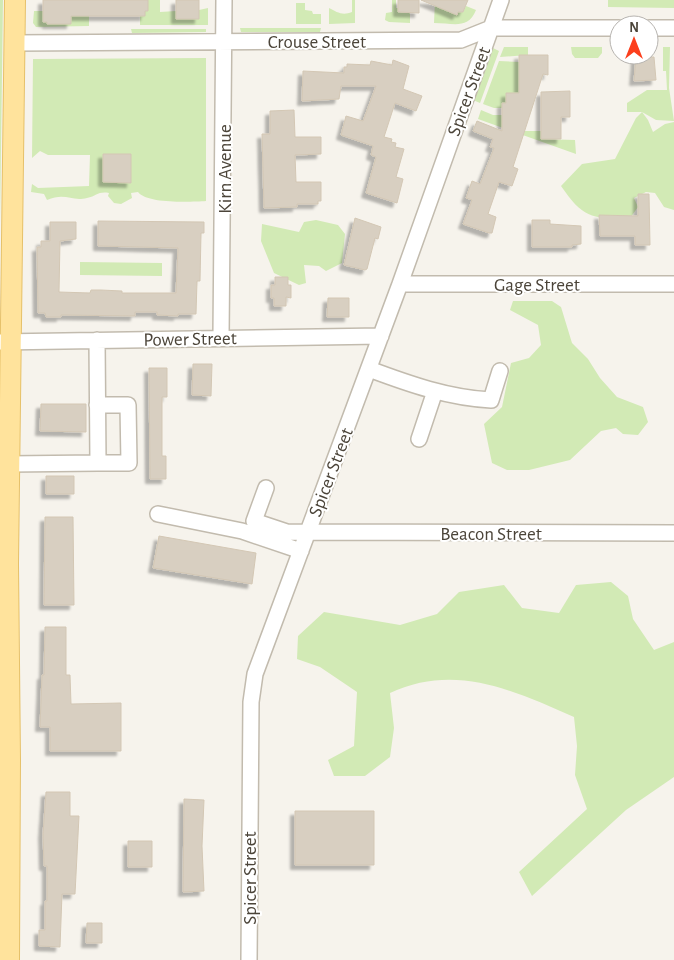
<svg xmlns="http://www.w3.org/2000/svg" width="674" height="960" font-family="'Alegreya Sans',sans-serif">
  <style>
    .green { fill: #d2eab5 }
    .building { fill: #d8cfc1; stroke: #d3c7b4; filter: url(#shadow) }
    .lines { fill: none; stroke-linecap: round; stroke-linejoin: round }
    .minor-casing { stroke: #c2bbae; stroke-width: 18 }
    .major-casing { stroke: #e6c16a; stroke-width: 22 }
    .minor { stroke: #fff; stroke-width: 15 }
    .major { stroke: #ffe39c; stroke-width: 20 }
    .labels { text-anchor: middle; stroke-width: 4; stroke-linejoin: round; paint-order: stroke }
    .street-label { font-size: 19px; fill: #4b4439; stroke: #fff }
  </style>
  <defs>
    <filter id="shadow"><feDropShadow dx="-4.5" dy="4.5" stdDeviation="1" flood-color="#0004"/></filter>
  </defs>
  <rect width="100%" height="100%" fill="#f6f3ec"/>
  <path class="green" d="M0 0H3L0 223Z
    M148 0H160V12L176 11V19H198L199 10 208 8V25H140V16H145V11H148Z
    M352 0H355V23L329 24V8C337 12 342 16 352 12Z
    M392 0H396V8H398V12L410 13V23L389 22 385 20 386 13 392 12Z
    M435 0 438 7 457 15 458 12H463L466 6 476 10C468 30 453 23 434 23Z
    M608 0H674V8L608 7Z
    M296 3H305V10L312 11 313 14H321V24H296Z
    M71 6 83 16H89V26L36 27 33 23 34 11H43V22H47L48 24H71Z
    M240 28H321L320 32H241Z
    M131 29H206V32L132 33Z
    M504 47H528V55L500 57Z
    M571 47H602V53L598 58H575L572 54Z
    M663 47H670L669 88 674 121 656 120 642 112 648 120 653 132 665 124 674 122V210L664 207 655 193 646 192 634 198 638 207 628 221C590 217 583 218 561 186L582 164 615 159 636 118 642 112H627V103L647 90H667L666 71H663Z
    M493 48 499 51 480 103 473 100Z
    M206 58V201C191 202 147 204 138 192L131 193 132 198 121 204 114 203 108 196 109 193C98 191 97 196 87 198 71 202 66 192 47 200L44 194 31 192 32 184 38 188 89 186 90 155H48L40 151 32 158 33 59Z
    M499 61 519 62V93L502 108H494L483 104Z
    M481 110 493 115H502L516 131H541V139L575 140 576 154 478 119Z
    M316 220 338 225 345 234 342 263 326 271 319 266 304 265 306 283 299 285 274 273 261 241 262 224 299 232 304 222Z
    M80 262 162 263V276L80 275Z
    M513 301H552L561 307 572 343 588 359 600 378 617 397 643 407 648 422 638 435 623 434 616 428 601 431 570 460 529 470H507L492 463 484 424 502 407 511 363 529 358 541 345 538 325 510 310Z
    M611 582 628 596 633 619 654 650 674 642V777L626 810 532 896 519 872 587 809 575 775 577 746 574 717C513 690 455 663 390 693L394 728 390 757 365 776H334L328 760 354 746 357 692 320 667 297 659 298 636 324 612 400 625 437 614 459 592 504 585 522 608 559 613 576 585Z"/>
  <path class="building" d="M43 0H148V11H145V16H71V24H47V22H43Z
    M176 0H199V19H176Z
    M398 0H419V13L398 12Z
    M421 0H468L463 12H458L457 15Z
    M519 55H548V75L543 74 513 167 518 169 512 186 499 182 488 214 496 217 492 233H489L463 224 472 200 466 198 472 181 480 184 494 148 490 147 493 139 473 131 477 121 502 131V103H506V93H519Z
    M636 57H654L656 80 634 81Z
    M393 60 409 66 403 89 422 96 416 111 395 103 384 137 392 139 391 142 396 143 395 147 404 149 396 177 403 179 397 203 366 193 376 157 371 155 373 146 341 135 346 116 363 121 376 86H341L339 99 302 101 303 71 344 73V67H347V64L370 65 371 61 392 65Z
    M570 91V117H561V139H541V92Z
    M294 110 295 137H321V154L295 155 296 182H321V201H318V204H297V207L264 208 262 134H270V111Z
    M103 154H131V183L103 182Z
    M638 194H649L650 245H635V236H600L599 215 638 216Z
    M355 218 381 227 378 239 375 238 367 269 365 270 344 265Z
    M532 220H550V224L581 226V244L572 245V247H532Z
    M98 221 204 222V233H201L200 281H197L196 314H178V316L157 315V312H135V316L61 315V317H46L45 313H38L37 247H41V241H50V222H76V239L60 241 59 292 90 293 91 290H101L122 291V293H176L178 248 98 246Z
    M275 277H288V285H291V298L286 297V306H274V298H271V285H275Z
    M328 298H349V317H327Z
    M193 364H212L211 396 192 395Z
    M149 368H167V397H162V456H166V479H150Z
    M41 404H86V432L40 431Z
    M46 476H74V494H46Z
    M45 517H73L74 605H44Z
    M159 536 256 553 252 584 153 568Z
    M45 627H66V675H70L71 704 121 703V751H50V727H40L42 675H44Z
    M46 792H70V816H79L75 894H62L60 947 39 946V930H45V901H47V866H44L43 834Z
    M184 799 204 800 202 846 204 891 183 892Z
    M295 811H374V865H295Z
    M128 841H152V867H128Z
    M87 923H102V943H86Z"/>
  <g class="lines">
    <defs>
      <path id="minor" d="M649 28H674
        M14 43 461 40 491 28H619
        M400 284H674
        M221 337 224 0
        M0 342 381 336
        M369 369C409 384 449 398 491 400L500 371
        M97 405H128L129 463H98
        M419 439 435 391
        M9 464 98 463 97 340
        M266 488 254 521 287 532 674 533
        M158 514 242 531 301 551
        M249 960 251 702 255 674 400 284 501 0"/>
      <path id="major" d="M9 960 10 760 8 564 15 0"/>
    </defs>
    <use href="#minor" class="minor-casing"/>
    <use href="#major" class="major-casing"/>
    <use href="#minor" class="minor"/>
    <use href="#major" class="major"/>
  </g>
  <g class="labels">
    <g class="street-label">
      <text x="317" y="48">Crouse Street</text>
      <text transform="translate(468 91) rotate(-70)" y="7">Spicer Street</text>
      <text transform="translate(224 169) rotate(-90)" y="7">Kirn Avenue</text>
      <text x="537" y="291">Gage Street</text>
      <text transform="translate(190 338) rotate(-1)" y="7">Power Street</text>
      <text transform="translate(330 472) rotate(-69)" y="7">Spicer Street</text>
      <text x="491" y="540">Beacon Street</text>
      <text transform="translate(249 878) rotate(-90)" y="7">Spicer Street</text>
    </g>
  </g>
  <g transform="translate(634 40)"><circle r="24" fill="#ffffff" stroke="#b7b4b0"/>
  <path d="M0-4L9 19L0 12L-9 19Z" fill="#fc3f1d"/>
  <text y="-8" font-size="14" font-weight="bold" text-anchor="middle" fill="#4b4439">N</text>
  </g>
</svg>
